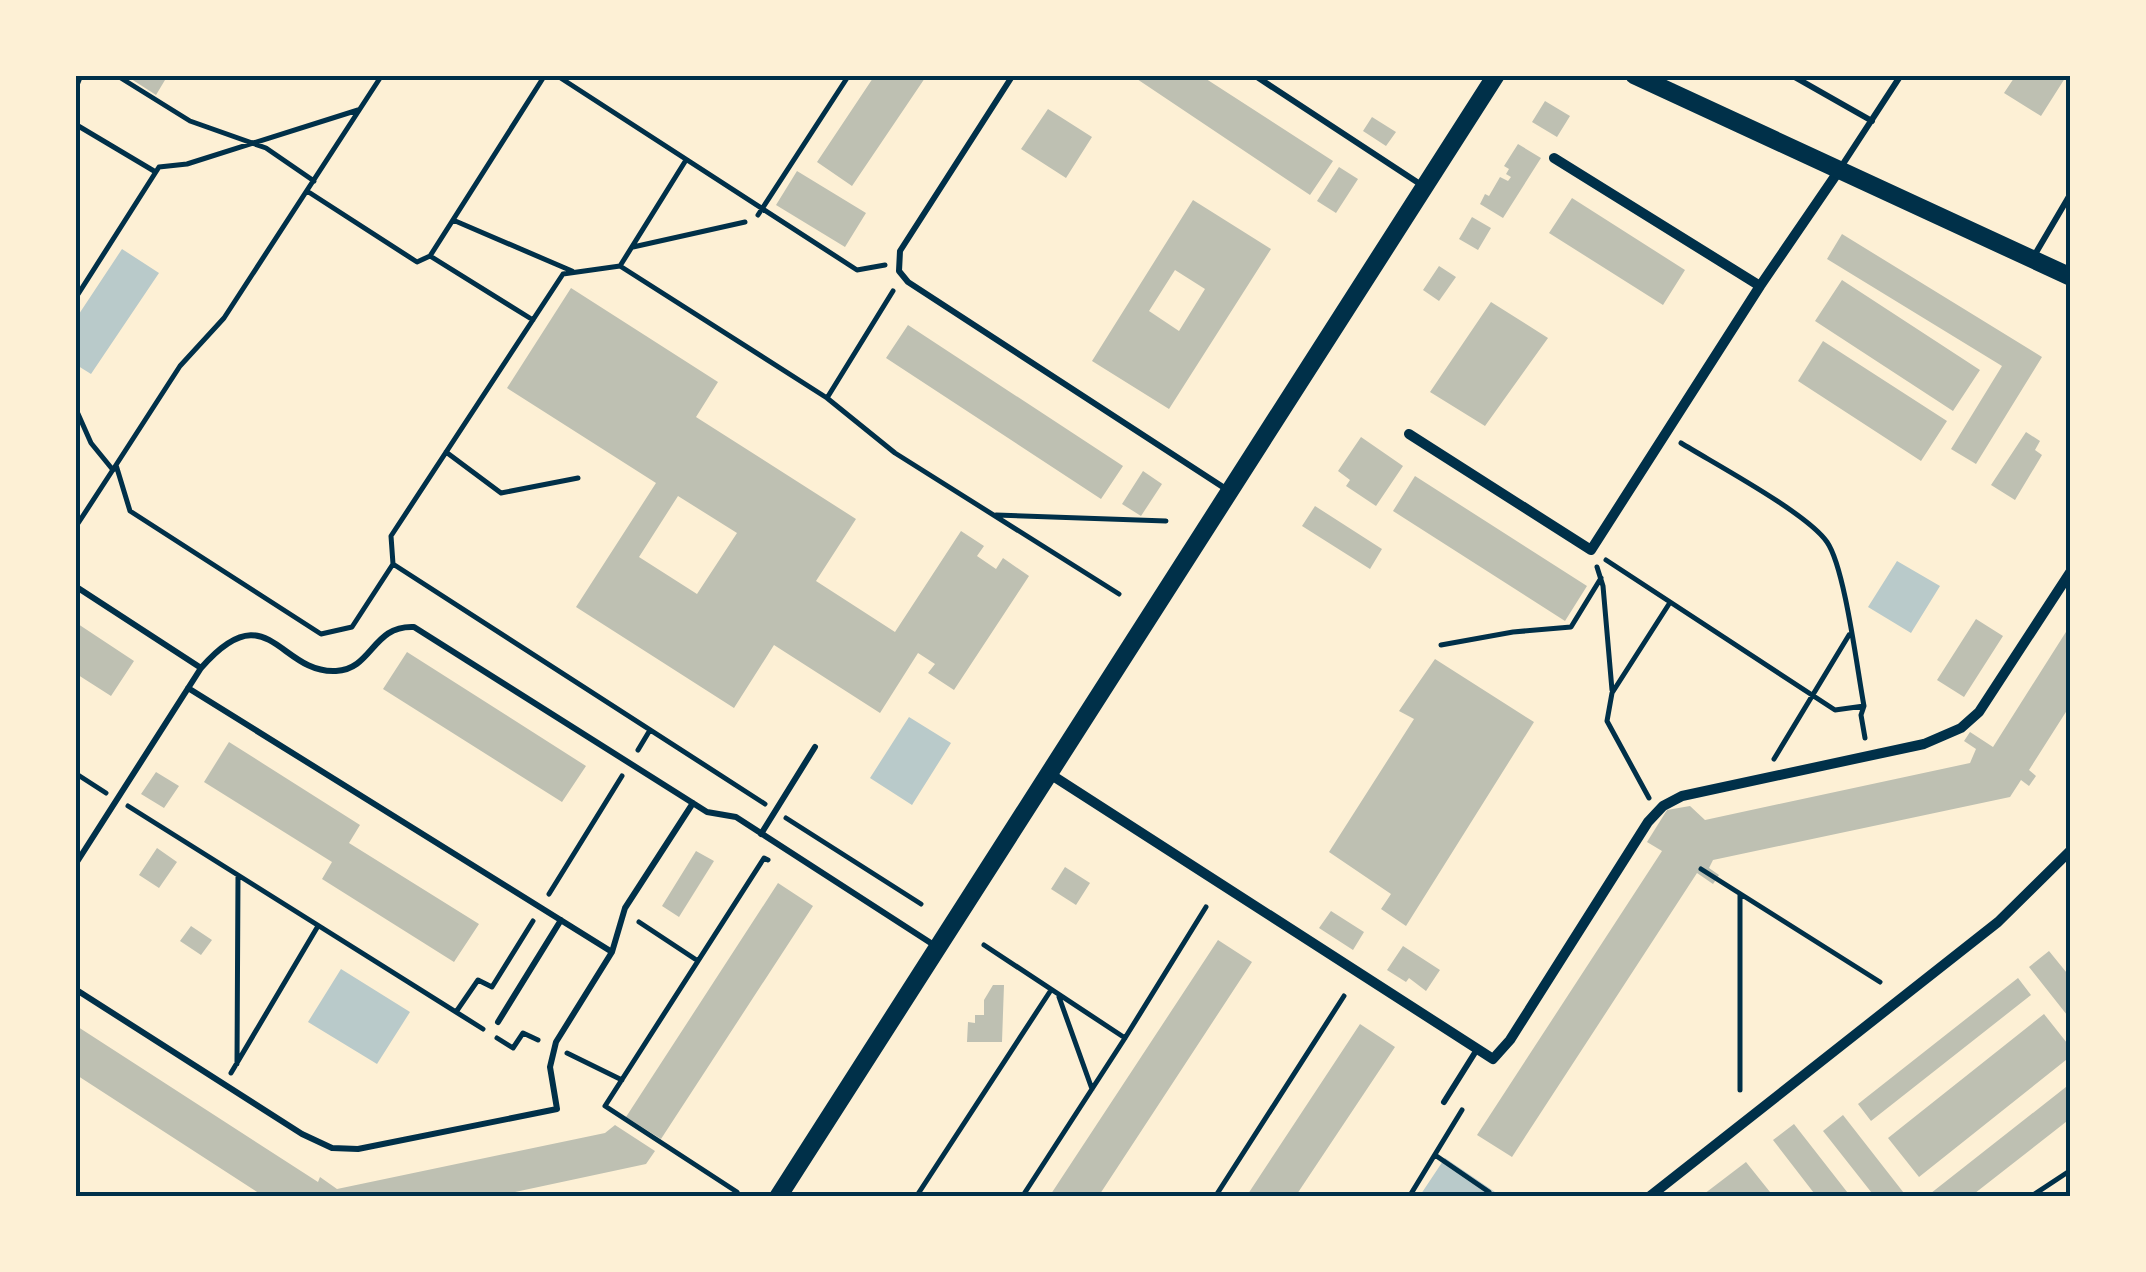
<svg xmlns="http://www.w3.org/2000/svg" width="2146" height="1272" font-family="Figtree,sans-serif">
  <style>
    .green { fill: #b9caca }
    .building { fill: #bec0b2; fill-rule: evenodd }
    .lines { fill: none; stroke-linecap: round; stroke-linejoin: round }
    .path { stroke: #003049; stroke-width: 5 }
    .service { stroke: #003049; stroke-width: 6 }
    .minor { stroke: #003049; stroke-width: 10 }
    .tertiary { stroke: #003049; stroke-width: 18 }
    .neatline { fill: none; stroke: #003049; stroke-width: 4 }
  </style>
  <rect width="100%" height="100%" fill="#fdf0d5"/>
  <path class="green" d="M122 249 159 273 91 374 75 364V320Z
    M1897 561 1940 586 1911 633 1868 607Z
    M909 717 951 743 912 805 870 778Z
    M341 969 410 1012 377 1064 308 1022Z
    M1445 1158 1495 1192 1492 1197H1419Z"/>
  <path class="building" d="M125 75H168L156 95Z
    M875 75H927L852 186 817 162Z
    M1131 75H1200L1333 161 1310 195Z
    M2016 75H2067L2041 116 2004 93Z
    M1545 101 1570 116 1557 137 1532 122Z
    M1048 109 1092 137 1066 178 1021 149Z
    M1372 117 1396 132 1386 146 1363 131Z
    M1518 144 1541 158 1503 218 1480 204 1485 194 1489 196 1500 177 1508 181 1511 177 1506 174 1509 169 1504 166Z
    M1339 167 1358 179 1336 213 1317 201Z
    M797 171 866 213 845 247 776 205Z
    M1572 198 1685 270 1663 305 1549 233Z
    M1193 200 1271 249 1169 409 1092 361ZM1175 270 1205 289 1179 331 1149 311Z
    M1472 217 1491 228 1478 250 1459 239Z
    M1842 234 2042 357 1976 464 1951 449 2002 366 1827 259Z
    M1439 266 1456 277 1439 301 1423 290Z
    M1842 280 1980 370 1953 411 1815 321Z
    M571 288 718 382 696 417 856 519 816 581 895 632 961 531 984 546 977 556 996 569 1003 558 1029 576 954 690 928 673 935 664 918 653 880 713 774 645 734 708 576 607 656 483 507 388ZM678 496 737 533 697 594 639 557Z
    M1491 302 1548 338 1485 426 1430 392Z
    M908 325 1123 466 1101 499 886 358Z
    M1823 341 1947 421 1921 461 1798 381Z
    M2026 432 2040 441 2035 450 2042 455 2015 500 1991 485Z
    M1361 437 1403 466 1376 506 1346 486 1350 480 1338 471Z
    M1143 471 1162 484 1141 516 1122 504Z
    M1415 476 1587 586 1565 621 1393 511Z
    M1315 506 1382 549 1370 569 1302 526Z
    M1976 619 2003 636 1964 697 1937 680Z
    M75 622 134 661 111 696 75 673Z
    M2071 624V704L2029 770 2036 776 2029 786 2021 780 2010 797 1713 860 1709 868 1719 875 1713 884 1697 873 1512 1157 1477 1135 1662 851 1647 842 1667 810 1690 806 1705 820 1970 763 1976 749 1964 741 1970 732 1993 747Z
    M407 652 586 766 562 802 383 689Z
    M1435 659 1534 722 1406 926 1381 909 1391 894 1329 852 1414 719 1399 711Z
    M229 742 360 825 349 843 479 924 454 962 322 879 332 862 204 782Z
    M156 772 179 786 164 808 141 794Z
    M157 848 177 862 159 888 139 875Z
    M696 851 714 861 679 917 662 906Z
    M1065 867 1090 883 1076 905 1051 889Z
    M778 883 813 906 661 1139 626 1117Z
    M1331 911 1364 932 1353 950 1319 928Z
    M191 926 212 940 201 955 180 941Z
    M1218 940 1252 962 1098 1197H1049Z
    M1403 946 1440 970 1426 991 1409 978 1406 982 1387 970Z
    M2049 951 2071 978V1020L2029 967Z
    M2018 978 2031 995 1871 1121 1858 1104Z
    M993 985H1004L1002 1042H967L968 1022 975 1023V1015H984V1000Z
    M2044 1014 2071 1048V1056L1919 1177 1888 1138Z
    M1360 1024 1395 1047 1295 1197H1246Z
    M75 1025 318 1182 320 1177 337 1189 605 1133 615 1125 655 1151 646 1164 492 1197H265L75 1074Z
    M2071 1083V1118L1970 1197H1926Z
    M1843 1115 1907 1197H1875L1823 1131Z
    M1794 1124 1851 1197H1817L1773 1140Z
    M1746 1162 1774 1197H1706L1704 1194Z"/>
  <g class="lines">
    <path class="path" d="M116 75 190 121 266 148 314 181
      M382 75 224 318 180 366 116 465 130 511 321 634 352 627 393 564 391 536 563 274 620 266 827 398 895 453 1119 594
      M556 75 857 270 885 265
      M75 90 81 75
      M75 124 154 171
      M307 191 417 262 430 256 533 320
      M758 215 849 75
      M453 220 572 271
      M633 247 745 222
      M430 256 545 75
      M620 266 686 160
      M75 299 159 167 187 164 358 110
      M827 398 893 291
      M75 407 91 443 113 470
      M1681 443C1715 464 1807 513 1827 542 1845 568 1857 669 1864 706L1861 715 1865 738
      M446 452 501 493 578 478
      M996 515 1166 521
      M75 528 116 465
      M1606 560 1835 710 1864 706
      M393 564 765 804
      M1597 567 1603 586 1612 690
      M1441 645 1513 632 1571 627 1601 578
      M638 750 650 730
      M1774 759 1849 635
      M75 773 106 793
      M1649 798 1607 721 1612 693 1669 604
      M128 806 483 1029
      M786 818 921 904
      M1701 869 1880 982
      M549 894 622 776
      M639 922 698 961
      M984 945 1125 1038
      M1059 997 1092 1089
      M456 1012 478 980 492 987 533 921
      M497 1038 513 1048 523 1033 538 1040
      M567 1053 622 1080
      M237 1064 238 875
      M231 1073 318 926
      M1740 1090V894
      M1435 1155 1489 1192
      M737 1192 605 1106 764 858 768 860
      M916 1197 1051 990
      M1022 1197 1125 1038 1206 907
      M1215 1197 1344 996
      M1409 1197 1462 1110
      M2030 1197 2071 1170"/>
    <path class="service" d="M1013 75 900 251 899 271 908 282 1226 489
      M1254 75 1420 184
      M1791 75 1872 121
      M1841 167 1901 75
      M2034 256 2071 193
      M75 586 201 668
      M188 688 612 952
      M761 834 815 747
      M75 865 201 668C268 591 279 674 336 671 373 669 372 625 414 627L707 812 736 817 937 947
      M75 989 302 1134 332 1148 358 1149 557 1109 550 1067 556 1042 612 952 625 908 693 803
      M498 1022 561 920
      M1444 1102 1476 1051"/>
    <path class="minor" d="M1554 158 1760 286
      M1409 434 1591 550 1760 286 1840 169
      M1050 774 1493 1059 1510 1040 1648 822 1663 806 1682 796 1924 744 1961 728 1979 712 2071 571
      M1649 1197 1998 922 2071 850"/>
    <path class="tertiary" d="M1634 75 2071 277
      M778 1197 1496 75"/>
  </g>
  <rect width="2146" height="1272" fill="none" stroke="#fdf0d5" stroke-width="155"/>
  <rect x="78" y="78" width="1990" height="1116" class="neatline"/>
</svg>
